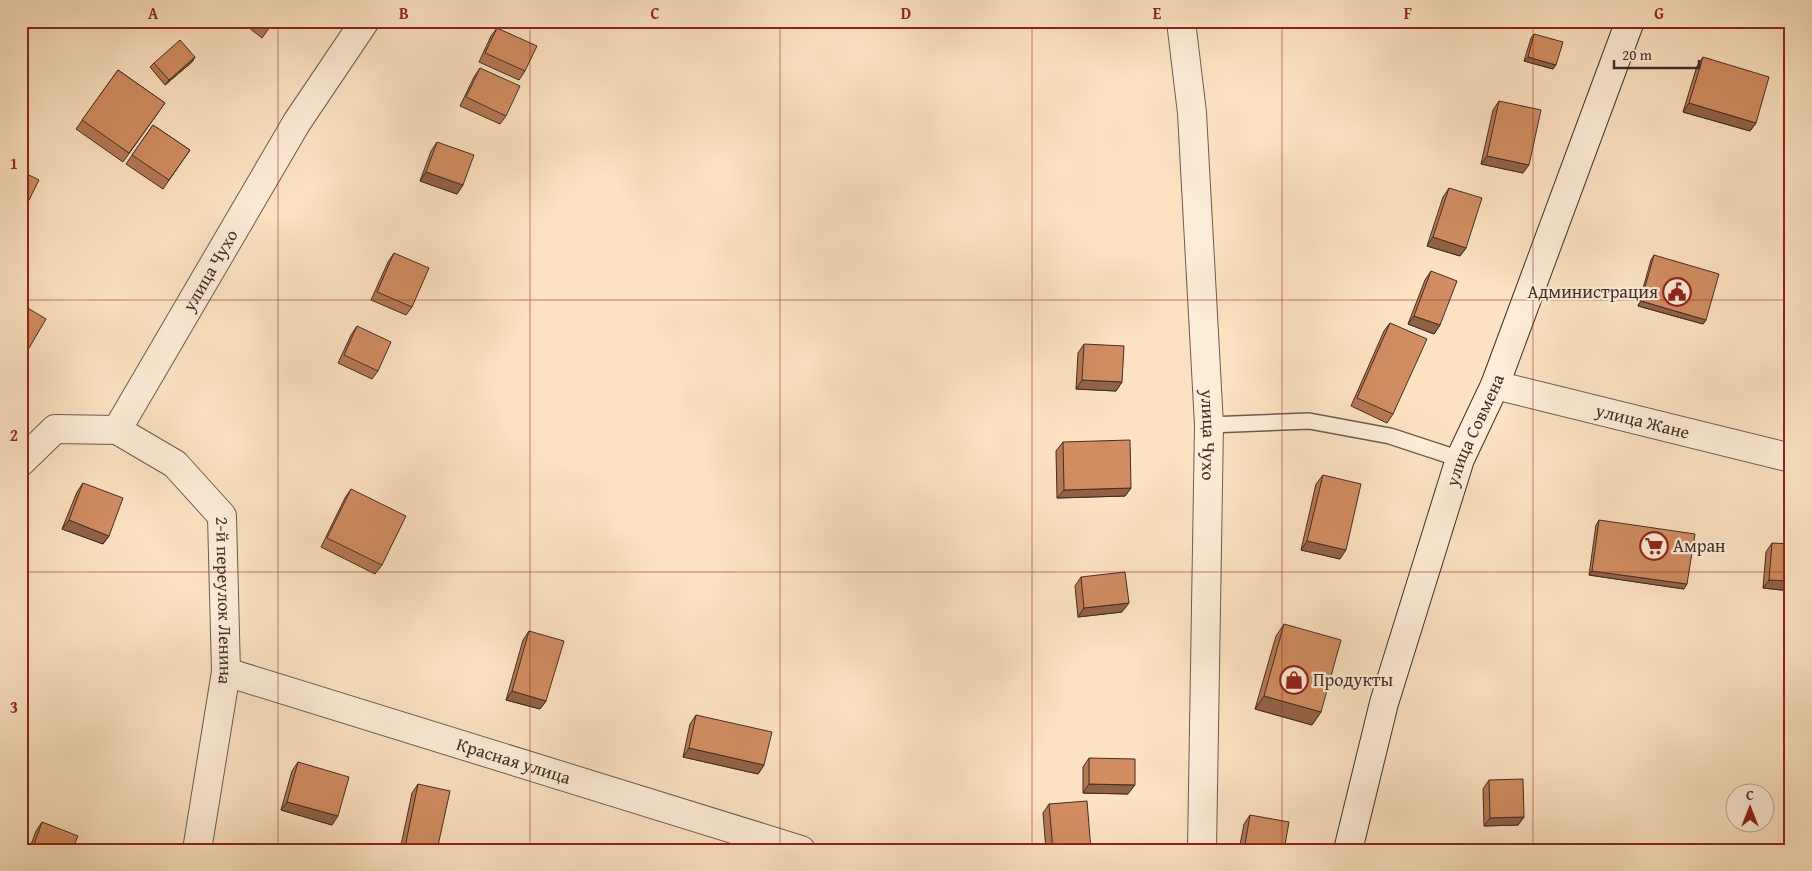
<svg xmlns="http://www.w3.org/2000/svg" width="1812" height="871" font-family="'Gentium Book Plus',serif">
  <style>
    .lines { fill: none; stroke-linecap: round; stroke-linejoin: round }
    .lane-casing { stroke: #6f5b4d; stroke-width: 18 }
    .street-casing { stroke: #6f5b4d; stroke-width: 30 }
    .secondary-casing { stroke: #402e26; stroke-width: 30 }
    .lane { stroke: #fdecd7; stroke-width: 15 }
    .street { stroke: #fdecd7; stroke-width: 28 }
    .secondary { stroke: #fdecd7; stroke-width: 28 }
    .wall { fill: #b47854; stroke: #402e26 }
    .shaded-wall { fill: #926245; stroke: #402e26 }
    .building { fill: #d18c62; stroke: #402e26 }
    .grid { fill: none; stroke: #8f2418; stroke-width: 1; stroke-opacity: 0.55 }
    .labels { text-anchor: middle; stroke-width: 4.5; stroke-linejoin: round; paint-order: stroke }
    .street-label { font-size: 18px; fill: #402e26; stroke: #fdecd7 }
    .poi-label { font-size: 18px; fill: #402e26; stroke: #fdecd7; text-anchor: start }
    .neatline { fill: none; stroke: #8f2418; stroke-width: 2 }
    .grid-label { font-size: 16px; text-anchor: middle; font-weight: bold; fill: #8f2418 }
  </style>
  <rect width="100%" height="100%" fill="#fce2c1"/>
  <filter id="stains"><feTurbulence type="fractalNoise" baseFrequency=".004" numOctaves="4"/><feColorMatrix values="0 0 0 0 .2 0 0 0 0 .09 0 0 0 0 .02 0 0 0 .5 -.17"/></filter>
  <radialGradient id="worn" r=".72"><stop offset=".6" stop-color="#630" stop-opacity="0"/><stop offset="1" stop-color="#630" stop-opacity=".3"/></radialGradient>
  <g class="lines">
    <defs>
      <path id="lane" d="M1209 425 1309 421 1390 436 1460 459"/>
      <g id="street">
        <path id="s1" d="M1181 21 1192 113 1209 425 1202 850"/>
        <path id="s2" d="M1495 385 1791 458"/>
        <path id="s3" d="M117 430 297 122 365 21"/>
        <path id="s4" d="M117 430 175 464 222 516 226 672 197 850"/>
        <path d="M21 462 55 429 117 430"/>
        <path id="s5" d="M226 672 801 850"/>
      </g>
      <g id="secondary">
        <path id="s6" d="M1348 850 1384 703 1460 459 1495 385 1630 21"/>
      </g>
    </defs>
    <use href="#lane" class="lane-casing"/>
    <use href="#street" class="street-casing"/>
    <use href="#secondary" class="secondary-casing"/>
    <use href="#lane" class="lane"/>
    <use href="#street" class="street"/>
    <use href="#secondary" class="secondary"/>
  </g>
  <path class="wall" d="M240 21H274L262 38Z
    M497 28 525 71 519 80 479 62 491 36Z
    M1534 34 1553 69 1524 61 1531 38Z
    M195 57 192 62 165 85 150 67 154 63Z
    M1703 57 1756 123 1750 131 1683 112 1697 66Z
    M480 68 506 116 500 124 460 106 474 77Z
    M118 70 165 103 123 162 76 129Z
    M1499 101 1523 173 1481 164 1493 110Z
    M153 125 190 150 163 189 126 164Z
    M437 142 463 185 457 194 420 181 431 151Z
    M1449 188 1466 248 1460 256 1427 246 1443 197Z
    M394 253 412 307 406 315 371 300 388 262Z
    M1654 255 1706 320 1703 324 1638 306 1651 260Z
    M1431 271 1440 325 1434 334 1408 324 1425 280Z
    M21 304 29 348 23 357 21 356Z
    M1390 323 1393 414 1387 423 1351 406 1384 331Z
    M357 326 378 371 372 379 338 363 351 335Z
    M1084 344 1122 382 1116 391 1076 389 1078 353Z
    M1063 442 1131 488 1125 496 1057 498 1056 451Z
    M1323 475 1340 559 1301 550 1316 484Z
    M83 483 109 536 103 544 62 529 77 492Z
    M351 489 382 565 375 574 321 547 345 498Z
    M1599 520 1684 589 1589 575 1596 525Z
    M1772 543 1791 591 1763 588 1766 552Z
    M1081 577 1122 612 1078 617 1075 586Z
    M1284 624 1321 712 1312 725 1255 709 1276 636Z
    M529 631 546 701 540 709 506 700 523 640Z
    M696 715 764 765 758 774 683 757 690 724Z
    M1089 758 1128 794 1083 793V767Z
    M298 762 332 825 281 810 292 771Z
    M1489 780 1524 817 1518 825 1484 826 1483 789Z
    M418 784 437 850H400L412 793Z
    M1049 804 1091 850H1046L1043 813Z
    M1250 815 1284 850H1239L1244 824Z
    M42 822 72 850H29L36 831Z"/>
  <path class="shaded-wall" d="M195 57 192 62 165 85 169 80Z
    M1528 57 1556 65 1553 69 1524 61Z
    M1689 103 1756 123 1750 131 1683 112Z
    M1487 156 1529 165 1523 173 1481 164Z
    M426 172 463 185 457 194 420 181Z
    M1433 237 1466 248 1460 256 1427 246Z
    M1641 301 1706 320 1703 324 1638 306Z
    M1414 316 1440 325 1434 334 1408 324Z
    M1082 380 1122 382 1116 391 1076 389Z
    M1131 488 1125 496 1057 498 1064 490Z
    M69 520 109 536 103 544 62 529Z
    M1307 541 1346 550 1340 559 1301 550Z
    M1592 571 1687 584 1684 589 1589 575Z
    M1769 580 1791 581V591L1763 588Z
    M1129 603 1122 612 1078 617 1084 608Z
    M512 691 546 701 540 709 506 700Z
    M1264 696 1321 712 1312 725 1255 709Z
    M689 748 764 765 758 774 683 757Z
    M1089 784 1135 785 1128 794 1083 793Z
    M287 802 338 816 332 825 281 810Z
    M1524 817 1518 825 1484 826 1490 818Z
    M405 847 419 850H403Z"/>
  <path class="building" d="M258 21H274L268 29Z
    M497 28 537 46 525 71 485 53Z
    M1534 34 1563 42 1556 65 1528 57Z
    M180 40 195 57 169 80 154 63Z
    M1703 57 1769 77 1756 123 1689 103Z
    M480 68 520 86 506 116 466 97Z
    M118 70 165 103 129 153 82 120Z
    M1499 101 1541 110 1529 165 1487 156Z
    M153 125 190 150 169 180 132 155Z
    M437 142 474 155 463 185 426 172Z
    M21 171 39 180 21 216Z
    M1449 188 1482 198 1466 248 1433 237Z
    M394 253 429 268 412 307 377 292Z
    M1654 255 1719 274 1706 320 1641 301Z
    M1431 271 1457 281 1440 325 1414 316Z
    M21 304 46 319 29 348 21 344Z
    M1390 323 1427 339 1393 414 1357 398Z
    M357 326 391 342 378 371 344 355Z
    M1084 344 1124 346 1122 382 1082 380Z
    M1130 440 1131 488 1064 490 1063 442Z
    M1323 475 1361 484 1346 550 1307 541Z
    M83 483 123 498 109 536 69 520Z
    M351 489 406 516 382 565 327 538Z
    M1599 520 1695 534 1687 584 1592 571Z
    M1772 543 1791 544V581L1769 580Z
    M1125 572 1129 603 1084 608 1081 577Z
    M1284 624 1341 640 1321 712 1264 696Z
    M529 631 564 641 546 701 512 691Z
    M696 715 772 732 764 765 689 748Z
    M1089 758 1135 759V785L1089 784Z
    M298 762 349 777 338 816 287 802Z
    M1523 779 1524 817 1490 818 1489 780Z
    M418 784 450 791 437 850H419L405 847Z
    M1087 801 1091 850H1053L1049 804Z
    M1250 815 1289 822 1284 850H1244Z
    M42 822 78 836 72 850H32Z"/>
  <path class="grid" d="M278 21V850M530 21V850M780 21V850M1032 21V850M1282 21V850M1533 21V850M21 300H1791M21 572H1791"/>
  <defs>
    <symbol id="civic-ring" viewBox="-11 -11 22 22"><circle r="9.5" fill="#fdecd7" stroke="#8f2418" stroke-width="1.5"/><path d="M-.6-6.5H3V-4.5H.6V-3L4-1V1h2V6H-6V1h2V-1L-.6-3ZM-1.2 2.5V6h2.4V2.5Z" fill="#8f2418"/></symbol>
    <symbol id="supermarket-ring" viewBox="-11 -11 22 22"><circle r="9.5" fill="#fdecd7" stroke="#8f2418" stroke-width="1.5"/><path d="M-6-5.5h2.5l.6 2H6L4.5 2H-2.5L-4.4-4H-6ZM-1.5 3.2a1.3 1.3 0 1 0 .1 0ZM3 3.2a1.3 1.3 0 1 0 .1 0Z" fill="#8f2418"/></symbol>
    <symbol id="shop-ring" viewBox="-11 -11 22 22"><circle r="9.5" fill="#fdecd7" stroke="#8f2418" stroke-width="1.5"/><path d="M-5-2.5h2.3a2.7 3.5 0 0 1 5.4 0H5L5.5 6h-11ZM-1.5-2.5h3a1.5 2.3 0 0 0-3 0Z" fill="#8f2418"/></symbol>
  </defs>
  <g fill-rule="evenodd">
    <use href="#civic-ring" x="1661" y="276" width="32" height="32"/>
    <use href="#supermarket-ring" x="1638" y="530" width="32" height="32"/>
    <use href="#shop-ring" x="1278" y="664" width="32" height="32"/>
  </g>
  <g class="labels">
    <g class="street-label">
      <text dy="6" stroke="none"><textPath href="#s3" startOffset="185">улица Чухо</textPath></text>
      <text dy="6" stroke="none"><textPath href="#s2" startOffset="152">улица Жане</textPath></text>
      <text dy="6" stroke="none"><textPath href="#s6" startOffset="439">улица Совмена</textPath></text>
      <text dy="6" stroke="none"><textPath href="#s1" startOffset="415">улица Чухо</textPath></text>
      <text dy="6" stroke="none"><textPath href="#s4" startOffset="222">2-й переулок Ленина</textPath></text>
      <text dy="6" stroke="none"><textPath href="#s5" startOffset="301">Красная улица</textPath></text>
    </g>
    <g class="poi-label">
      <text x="1658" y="298" text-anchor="end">Администрация</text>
      <text x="1673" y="552">Амран</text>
      <text x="1313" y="686">Продукты</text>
    </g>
  </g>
  <rect width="1812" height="871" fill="none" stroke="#fce2c1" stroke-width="55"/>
  <g transform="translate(1750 808)"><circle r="24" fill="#fdecd7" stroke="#b1a090"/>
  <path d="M0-4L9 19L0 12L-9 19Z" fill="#8f2418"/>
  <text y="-8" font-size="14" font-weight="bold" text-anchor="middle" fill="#402e26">С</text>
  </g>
  <path d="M1614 60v8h85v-8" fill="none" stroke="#402e26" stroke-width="2.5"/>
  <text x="1622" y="60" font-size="15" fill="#402e26" stroke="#fdecd7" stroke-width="4" paint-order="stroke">20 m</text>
  <rect x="28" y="28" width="1756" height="816" class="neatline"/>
  <g class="grid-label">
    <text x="153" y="19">A</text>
    <text x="404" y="19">B</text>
    <text x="655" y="19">C</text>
    <text x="906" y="19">D</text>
    <text x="1157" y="19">E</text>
    <text x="1408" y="19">F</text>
    <text x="1659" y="19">G</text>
    <text x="14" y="169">1</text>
    <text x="14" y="441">2</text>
    <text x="14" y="713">3</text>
  </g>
  <rect width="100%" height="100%" filter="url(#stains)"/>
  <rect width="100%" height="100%" fill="url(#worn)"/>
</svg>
